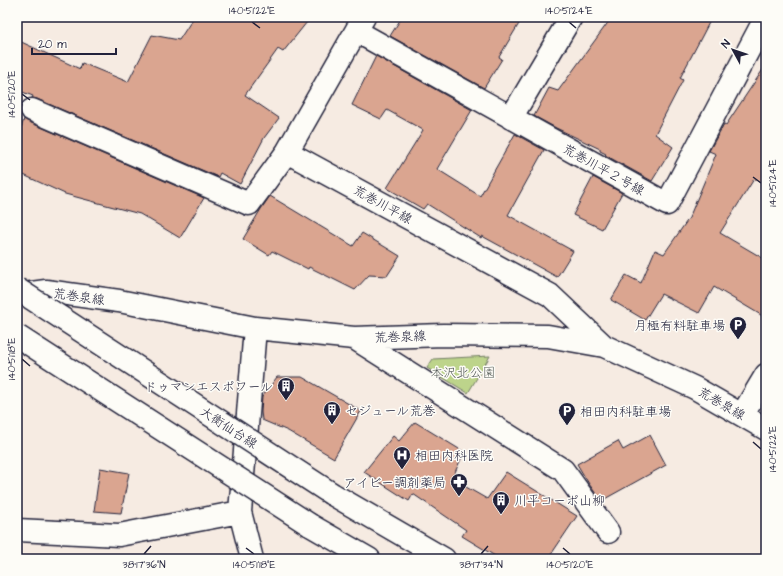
<svg xmlns="http://www.w3.org/2000/svg" width="783" height="576" font-family="'Architects Daughter','Klee One',sans-serif">
  <style>
    .green { fill: #bdd48b; stroke: #707b63 }
    .building { fill: #daa590; stroke: #22223b }
    .lines { fill: none; stroke-linecap: round; stroke-linejoin: round }
    .minor-casing { stroke: #22223b; stroke-width: 25 }
    .major-casing { stroke: #22223b; stroke-width: 25 }
    .minor { stroke: #fdfcf7; stroke-width: 22 }
    .major { stroke: #fdfcf7; stroke-width: 22 }
    .major-bridge-casing { stroke: #22223b; stroke-width: 25; stroke-linecap: butt }
    .major-bridge { stroke: #fdfcf7; stroke-width: 22 }
    .ticks { fill: none; stroke: #22223b; stroke-width: 1.5 }
    .labels { text-anchor: middle; stroke-width: 3; stroke-linejoin: round; paint-order: stroke }
    .street-label { font-size: 13px; fill: #22223b; stroke: #fdfcf7 }
    .poi-label { font-size: 13px; fill: #22223b; stroke: #fdfcf7; text-anchor: start }
    .park-label { font-size: 13px; fill: #505753; stroke: #fdfcf7 }
    .neatline { fill: none; stroke: #22223b; stroke-width: 1.5 }
    .ticks-label { font-size: 10px; text-anchor: middle; fill: #22223b }
  </style>
  <rect width="100%" height="100%" fill="#f6ebe2"/>
  <filter id="ink" filterUnits="userSpaceOnUse"><feTurbulence type="fractalNoise" baseFrequency=".025" numOctaves="2"/><feDisplacementMap in="SourceGraphic" scale="8" xChannelSelector="R" yChannelSelector="G"/><feConvolveMatrix kernelMatrix="1 2 1 2 8 2 1 2 1" color-interpolation-filters="sRGB"/></filter>
  <g filter="url(#ink)">
    <path class="green" d="M490 356 468 393 427 368 433 359Z"/>
    <path class="building" d="M194 17H311L283 52 278 49 245 95 279 118 264 138 240 184 220 173 218 177 37 99 32 98 33 96 17 90V40L80 69 82 63 128 82 152 35 179 40Z
      M402 17H523L499 57 502 59 484 88 390 36Z
      M612 17H712L680 78 683 80 655 134 673 147 652 181 605 155 606 154 600 151V149L556 128 534 116 549 88 558 91Z
      M376 56 472 110 437 169 480 196 515 134 544 150 508 215 573 251 557 277 482 236 481 238 427 204 423 209 387 188 423 130 387 110 381 119 352 105Z
      M766 65V184L754 179 720 233 766 260V318L714 287 699 313 661 294 645 320 611 300 626 275 641 283 655 250 664 254 689 218 716 154 709 151 724 124 726 125Z
      M24 119 27 121 204 198 180 238 140 214 65 194 17 172V141Z
      M593 177 622 193 602 229 573 215Z
      M270 196 353 246 362 233 400 256 387 276 369 275 355 290 309 267 308 269 272 251 269 255 243 239 261 209Z
      M277 377H302L361 411 334 458 288 431 262 420 261 412 262 397Z
      M415 422 464 452 452 479 487 499 506 472 577 516 548 559H500L462 536 466 530 413 494 409 501 364 472 393 436 399 441Z
      M650 435 666 465 601 501 589 484 577 464 618 441 623 450Z
      M100 468 129 473 121 513 94 511Z"/>
    <g class="lines">
      <defs>
        <path id="minor" d="M364 17 287 152 550 295 604 346
          M356 31 667 204 766 17
          M32 110 249 204 287 152
          M511 118 571 17
          M17 295 46 291 119 301 255 328 354 338 443 335 548 336 604 346 695 388 766 429
          M354 338 563 470 608 532
          M742 415 766 375
          M17 530 119 535 240 512
          M252 559 240 512 255 328"/>
        <path id="major" d="M332 494 444 559
          M310 525 369 559"/>
      </defs>
      <use href="#minor" class="minor-casing"/>
      <use href="#major" class="major-casing"/>
      <use href="#minor" class="minor"/>
      <use href="#major" class="major"/>
      <defs>
        <path id="major-bridge" d="M17 289 332 494
          M17 336 310 525"/>
      </defs>
      <use href="#major-bridge" class="major-bridge-casing"/>
      <use href="#major-bridge" class="major-bridge"/>
    </g>
  </g>
  <path class="ticks" d="M252 22 260 28M569 22 576 28M22 94 30 100M753 177 761 183M22 359 30 366M753 442 761 449M246 548 254 554M563 548 570 554M144 554 151 546M481 554 488 546"/>
  <defs>
    <symbol id="parking-pin" viewBox="-11 -11 22 30"><path d="M0 17L-7.5 6A9.5 9.5 0 1 1 7.5 6Z" fill="#22223b" stroke="#fdfcf7"/><path d="M-3.5-5.5H1a3.5 3.5 0 0 1 0 7H-1V5.5H-3.5ZM-1-3.4V-.6H.8a1.4 1.4 0 0 0 0-2.8Z" fill="#fff"/></symbol>
    <symbol id="building-pin" viewBox="-11 -11 22 30"><path d="M0 17L-7.5 6A9.5 9.5 0 1 1 7.5 6Z" fill="#22223b" stroke="#fdfcf7"/><path d="M-4-6H4V6H1V3H-1V6H-4ZM-2.5-4.3h1.7v1.8h-1.7ZM.8-4.3h1.7v1.8H.8ZM-2.5-1h1.7V.8h-1.7ZM.8-1h1.7V.8H.8Z" fill="#fff"/></symbol>
    <symbol id="hospital-pin" viewBox="-11 -11 22 30"><path d="M0 17L-7.5 6A9.5 9.5 0 1 1 7.5 6Z" fill="#22223b" stroke="#fdfcf7"/><path d="M-5-5h3v3.5h4V-5h3V5h-3V1.5h-4V5h-3Z" fill="#fff"/></symbol>
    <symbol id="pharmacy-pin" viewBox="-11 -11 22 30"><path d="M0 17L-7.5 6A9.5 9.5 0 1 1 7.5 6Z" fill="#22223b" stroke="#fdfcf7"/><path d="M-2-6h4v4h4v4h-4v4h-4v-4h-4v-4h4Z" fill="#fff"/></symbol>
  </defs>
  <g fill-rule="evenodd">
    <use href="#parking-pin" x="728" y="315" width="20" height="27"/>
    <use href="#building-pin" x="276" y="376" width="20" height="27"/>
    <use href="#building-pin" x="322" y="400" width="20" height="27"/>
    <use href="#parking-pin" x="557" y="401" width="20" height="27"/>
    <use href="#hospital-pin" x="392" y="445" width="20" height="27"/>
    <use href="#pharmacy-pin" x="449" y="472" width="20" height="27"/>
    <use href="#building-pin" x="491" y="490" width="20" height="27"/>
  </g>
  <g class="labels">
    <g class="street-label">
      <text transform="translate(604 169) rotate(29)" y="5">荒巻川平２号線</text>
      <text transform="translate(383 204) rotate(29)" y="5">荒巻川平線</text>
      <text transform="translate(79 296) rotate(8)" y="5">荒巻泉線</text>
      <text transform="translate(400 336) rotate(-2)" y="5">荒巻泉線</text>
      <text transform="translate(722 403) rotate(30)" y="5">荒巻泉線</text>
      <text transform="translate(229 427) rotate(33)" y="5">大衡仙台線</text>
    </g>
    <g class="poi-label">
      <text x="725" y="330" text-anchor="end">月極有料駐車場</text>
      <text x="273" y="391" text-anchor="end">ドゥマンエスポワール</text>
      <text x="345" y="415">セジュール荒巻</text>
      <text x="580" y="416">相田内科駐車場</text>
      <text x="415" y="460">相田内科医院</text>
      <text x="446" y="487" text-anchor="end">アイビー調剤薬局</text>
      <text x="514" y="505">川平コーポ山柳</text>
    </g>
    <g class="park-label">
      <text x="463" y="377">本沢北公園</text>
    </g>
  </g>
  <rect width="783" height="576" fill="none" stroke="#fdfcf7" stroke-width="44"/>
  <g transform="translate(733 50) rotate(310)" stroke="#fdfcf7" stroke-width="3" paint-order="stroke">
  <path d="M0-3L7 15L0 10L-7 15Z" fill="#22223b"/>
  <text y="-6" font-size="11" font-weight="bold" text-anchor="middle" fill="#22223b">N</text>
  </g>
  <path d="M32 48v6h84v-6" fill="none" stroke="#22223b" stroke-width="2"/>
  <text x="38" y="48" font-size="12" fill="#22223b" stroke="#fdfcf7" stroke-width="3" paint-order="stroke">20 m</text>
  <rect x="22" y="22" width="739" height="532" class="neatline"/>
  <g class="ticks-label">
    <text x="252" y="14">140°51'22"E</text>
    <text x="569" y="14">140°51'24"E</text>
    <text transform="translate(11 94) rotate(-90)" y="4">140°51'20"E</text>
    <text transform="translate(772 183) rotate(-90)" y="4">140°51'24"E</text>
    <text transform="translate(11 359) rotate(-90)" y="4">140°51'18"E</text>
    <text transform="translate(772 449) rotate(-90)" y="4">140°51'22"E</text>
    <text x="144" y="568">38°17'36"N</text>
    <text x="254" y="568">140°51'18"E</text>
    <text x="481" y="568">38°17'34"N</text>
    <text x="570" y="568">140°51'20"E</text>
  </g>
</svg>
